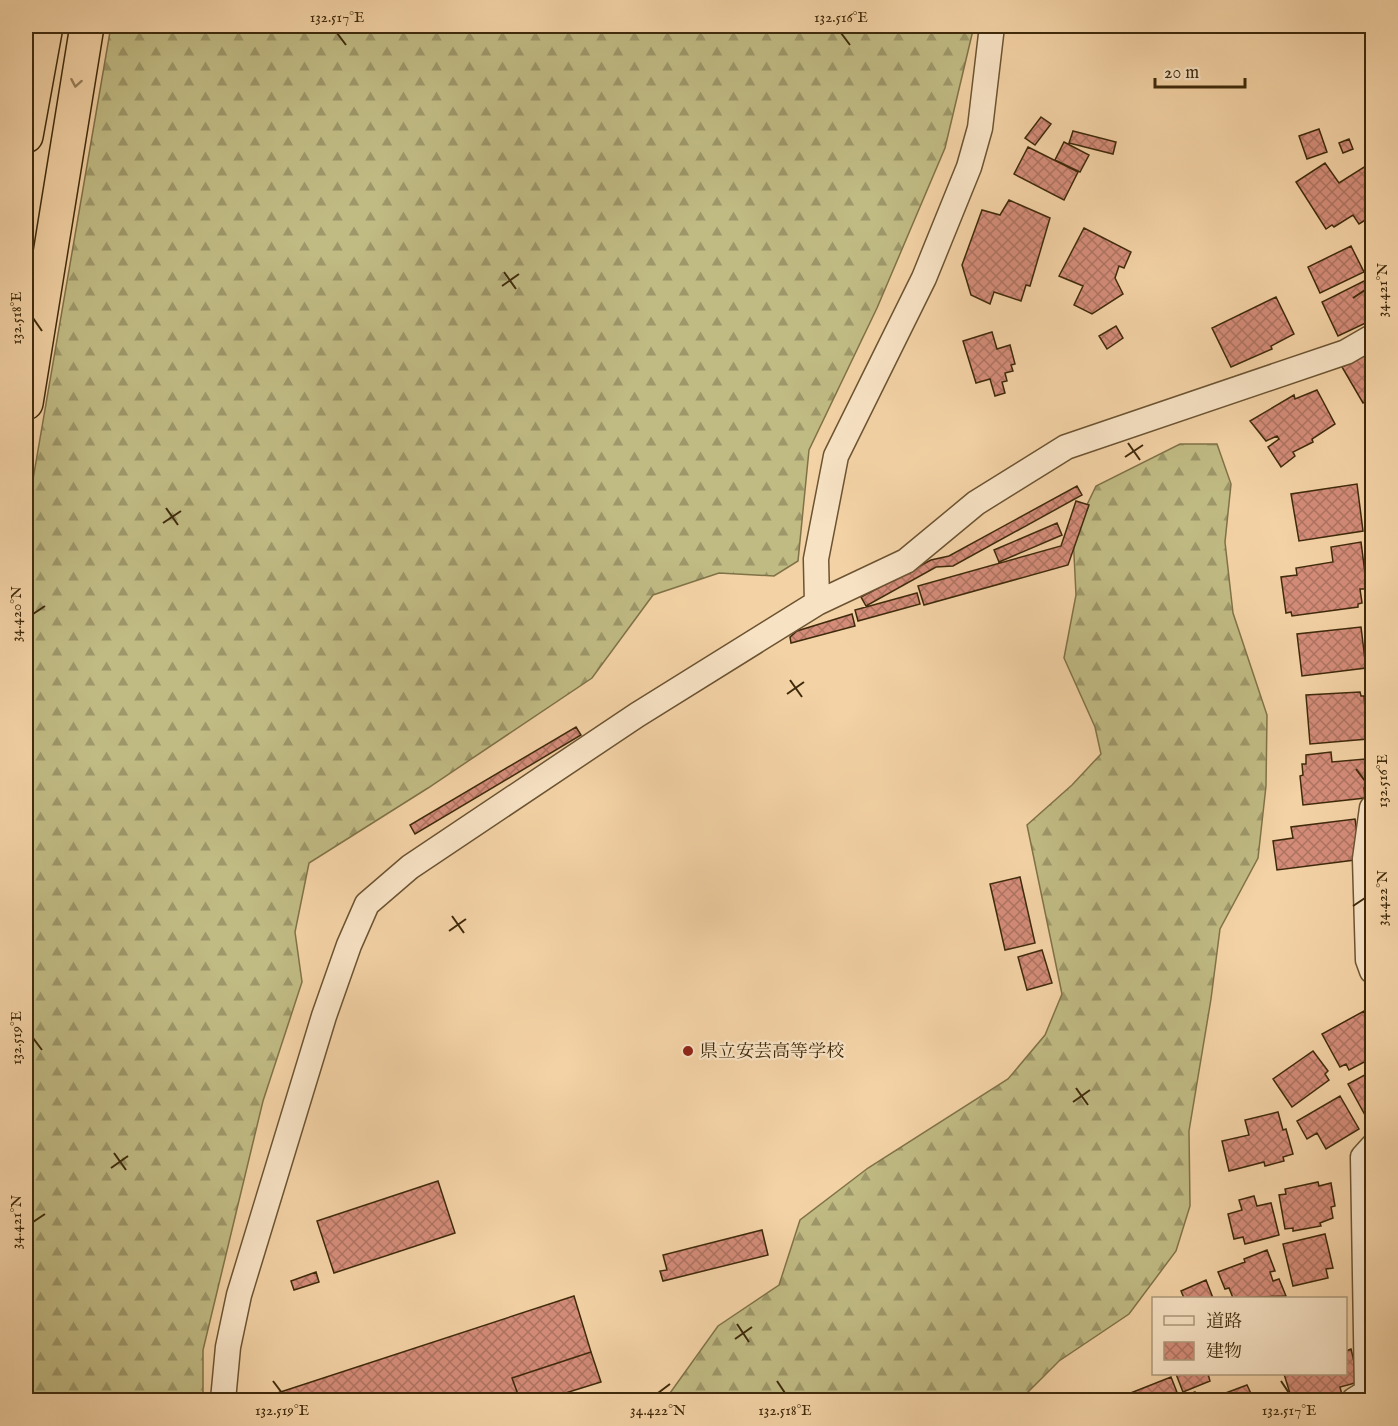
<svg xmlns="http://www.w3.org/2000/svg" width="1398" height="1426" font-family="'IM FELL English','Noto Serif JP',serif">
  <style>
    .forest { fill: url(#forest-firs); stroke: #807247; stroke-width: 1.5 }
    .building { fill: url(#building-cross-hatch); stroke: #3f2a0b; stroke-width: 1.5 }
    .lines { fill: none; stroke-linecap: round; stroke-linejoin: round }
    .street-casing { stroke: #6c5432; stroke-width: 27 }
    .highway-casing { stroke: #3f2a0b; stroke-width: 36 }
    .street { stroke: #f7e2c4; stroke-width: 24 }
    .highway { stroke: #f3d2a5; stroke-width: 33 }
    .oneway { stroke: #997e58 }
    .ticks { fill: none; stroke: #3f2a0b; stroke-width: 2 }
    .poi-dot { fill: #8f2418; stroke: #f7e2c4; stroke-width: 2 }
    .labels { text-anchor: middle; stroke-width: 4.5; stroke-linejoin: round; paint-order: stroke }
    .poi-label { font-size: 18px; fill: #3f2a0b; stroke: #f7e2c4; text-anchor: start }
    .neatline { fill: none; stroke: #3f2a0b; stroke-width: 2 }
    .ticks-label { font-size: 15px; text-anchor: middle; fill: #3f2a0b }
  </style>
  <defs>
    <pattern id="forest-firs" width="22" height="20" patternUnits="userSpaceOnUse" patternTransform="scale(1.5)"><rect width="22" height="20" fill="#c0ba83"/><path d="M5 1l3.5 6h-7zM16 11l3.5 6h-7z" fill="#9d9769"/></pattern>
    <pattern id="building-cross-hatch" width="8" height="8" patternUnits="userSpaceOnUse" patternTransform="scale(1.5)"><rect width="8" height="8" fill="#d48c79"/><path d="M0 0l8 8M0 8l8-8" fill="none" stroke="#ad7361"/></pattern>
  </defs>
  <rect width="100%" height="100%" fill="#f3d2a5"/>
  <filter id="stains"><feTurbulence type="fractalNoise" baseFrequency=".00333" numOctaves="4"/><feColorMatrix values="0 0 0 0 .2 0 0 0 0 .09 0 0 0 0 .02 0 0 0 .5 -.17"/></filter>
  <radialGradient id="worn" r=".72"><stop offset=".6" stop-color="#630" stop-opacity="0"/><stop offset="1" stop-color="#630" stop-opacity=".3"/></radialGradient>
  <path class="forest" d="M111 26H974L945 148 877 308 809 450 798 561 774 576 719 573 653 595 592 678 428 788 309 863 295 932 302 982 263 1101 203 1350V1400H26V520Z
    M1180 444H1217L1231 484 1225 542 1233 613 1267 715 1266 786 1258 858 1220 929 1211 999 1189 1131 1190 1206 1176 1251 1129 1314 1059 1361 1020 1400H665L718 1326 779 1285 800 1220 868 1168 1008 1079 1045 1035 1062 994 1027 825 1072 785 1101 754 1095 727 1064 658 1076 595 1073 534 1096 486Z"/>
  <path class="building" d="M1041 117 1051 124 1035 145 1025 138Z
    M1319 129 1327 152 1307 159 1299 136Z
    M1073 131 1116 142 1113 154 1069 143Z
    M1349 139 1353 149 1343 153 1339 143Z
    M1064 142 1089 155 1080 172 1055 160Z
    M1028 147 1078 172 1064 200 1014 174Z
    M1372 162V216L1359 224 1353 215 1334 227 1332 225 1326 229 1296 182 1325 163 1339 183Z
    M1009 200 1050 218 1030 286 1026 285 1021 301 994 292 990 304 971 295 962 265 982 210 1000 215Z
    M1084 228 1131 252 1124 268 1119 266 1115 278 1123 294 1092 314 1074 305 1083 286 1059 276Z
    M1351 246 1364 272 1320 293 1308 267Z
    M1366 280 1372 294V320L1338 336 1322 302Z
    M1276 297 1294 334 1271 346 1272 349 1231 367 1212 328Z
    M1116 326 1123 338 1107 349 1099 336Z
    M992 332 997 349 1010 345 1015 364 1011 365 1013 371 1005 373 1007 381 1002 382 1005 393 995 396 990 379 976 383 963 341Z
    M1372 345V398L1363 403 1342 367 1372 350Z
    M1317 390 1335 424 1312 439 1313 442 1293 452 1295 456 1281 467 1268 447 1279 439 1277 436 1266 441 1250 421 1294 395 1295 399Z
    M1357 484 1363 531 1299 541 1291 494Z
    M1077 486 1082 495 953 566 936 567 866 606 861 597 931 560 949 556Z
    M1076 501 1089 505 1068 565 924 605 918 586 1061 546Z
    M1057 523 1062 535 999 562 994 550Z
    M1361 542 1367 589H1360L1362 603 1358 604V607L1292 616 1291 612 1286 613 1281 577 1297 575 1296 568 1333 562 1331 547Z
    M917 593 920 604 858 621 855 610Z
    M852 614 855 626 791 643 790 637 797 631Z
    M1361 627 1366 668 1302 676 1297 634Z
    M1360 692 1361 696H1364L1368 739 1310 744 1306 695Z
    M576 727 581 735 415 834 410 825Z
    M1331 752 1332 762 1365 759 1368 788H1364L1365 798 1303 805 1300 776 1303 775 1302 764H1306V755Z
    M1355 819 1360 855 1355 860 1277 870 1273 841 1293 838 1291 827Z
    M1020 877 1035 943 1005 950 990 884Z
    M1042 950 1052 983 1027 990 1018 957Z
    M1364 1011 1372 1027V1058L1349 1070 1346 1064 1340 1067 1322 1034Z
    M1313 1051 1328 1071 1325 1074 1329 1080 1292 1107 1273 1079Z
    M1372 1071V1111L1365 1115 1348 1084Z
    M1340 1096 1359 1129 1326 1149 1317 1133 1307 1139 1297 1121Z
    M1278 1112 1283 1130 1286 1129 1293 1154 1283 1157 1284 1161 1265 1166 1264 1162 1229 1171 1222 1141 1249 1135 1245 1120Z
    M438 1181 455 1233 334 1273 317 1221Z
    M1318 1182 1319 1186 1331 1183 1335 1206 1331 1207 1333 1218 1320 1223 1321 1226 1293 1231V1228L1285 1229 1279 1195 1286 1194 1285 1189Z
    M1254 1196 1257 1206 1271 1203 1279 1235 1245 1244 1243 1237 1234 1239 1228 1214 1242 1210 1239 1200Z
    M762 1230 768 1255 663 1281 660 1271 667 1270 663 1255Z
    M1325 1234 1333 1268 1326 1269 1328 1278 1293 1286 1283 1244Z
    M1267 1250 1275 1271 1270 1272 1273 1281 1279 1279 1286 1296 1233 1298 1229 1288 1225 1289 1218 1272 1245 1262 1244 1259Z
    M316 1272 319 1282 294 1290 291 1281Z
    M1206 1280 1213 1298H1184L1181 1291Z
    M574 1296 591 1352 512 1378 520 1400H466L464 1394 443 1400H256Z
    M1351 1349 1359 1382 1340 1387 1342 1395 1328 1400H1292L1284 1374H1346V1351Z
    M591 1352 601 1382 543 1400H520L512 1378Z
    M1176 1374H1210H1208L1210 1381 1183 1392Z
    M1171 1377 1180 1400H1113Z
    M1247 1385 1254 1400H1207Z
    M1195 1392 1198 1400H1186L1184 1396Z
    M464 1394 466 1400H443Z"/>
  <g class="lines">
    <defs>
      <path id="street" d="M817 603 816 559 836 456 924 278 969 167 980 128 992 26
        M1372 808 1365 859 1368 960 1372 971
        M223 1400 228 1347 239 1295 324 1016 349 945 367 904 410 867 637 715 817 603 906 561 976 503 1066 447 1346 352 1372 337
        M1354 1400 1367 1392 1363 1157 1372 1147"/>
      <path id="highway" d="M26 136 46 26
        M26 403 87 26"/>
    </defs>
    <use href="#street" class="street-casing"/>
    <use href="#highway" class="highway-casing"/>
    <use href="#street" class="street"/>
    <use href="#highway" class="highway"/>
  </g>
  <defs><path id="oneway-chevron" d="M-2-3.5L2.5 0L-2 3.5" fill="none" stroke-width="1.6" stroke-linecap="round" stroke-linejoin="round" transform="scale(1.5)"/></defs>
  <use class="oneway" href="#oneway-chevron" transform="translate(76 83) rotate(100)"/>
  <path class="ticks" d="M337 33 346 45M841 33 850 45M504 272 516 289M502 286 519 274M1353 298 1365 290M33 318 42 331M1128 443 1140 460M1125 457 1143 445M166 508 178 525M163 523 181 511M33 614 45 606M790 680 802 697M787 694 804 682M1356 769 1365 781M1353 906 1365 898M452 916 464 933M449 931 466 919M33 1038 42 1050M1076 1088 1088 1105M1073 1102 1090 1090M114 1153 126 1170M111 1168 128 1156M33 1222 45 1214M737 1324 749 1342M735 1339 752 1327M273 1381 282 1393M777 1381 785 1393M1281 1381 1289 1393M658 1393 670 1384"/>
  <circle class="poi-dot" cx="688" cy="1051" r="6"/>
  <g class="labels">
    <g class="poi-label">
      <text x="700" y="1057">県立安芸高等学校</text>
    </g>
  </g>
  <rect width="1398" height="1426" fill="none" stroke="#f3d2a5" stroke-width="66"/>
  <rect x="1152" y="1297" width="195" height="78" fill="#f7e2c4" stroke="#ad987a" stroke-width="1.5"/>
  <rect x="1164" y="1316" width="30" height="9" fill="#f7e2c4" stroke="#ad987a" stroke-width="1.5"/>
  <text x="1206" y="1327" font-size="18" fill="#3f2a0b">道路</text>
  <rect x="1164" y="1342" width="30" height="18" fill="url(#building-cross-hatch)" stroke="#ad987a" stroke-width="1.5"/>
  <text x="1206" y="1357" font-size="18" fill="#3f2a0b">建物</text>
  <path d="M1155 78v9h90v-9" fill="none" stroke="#3f2a0b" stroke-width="3"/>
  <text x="1164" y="78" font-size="18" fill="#3f2a0b" stroke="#f7e2c4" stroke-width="4.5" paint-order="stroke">20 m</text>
  <rect x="33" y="33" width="1332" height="1360" class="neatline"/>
  <g class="ticks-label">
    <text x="337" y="22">132.517°E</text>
    <text x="841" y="22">132.516°E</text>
    <text transform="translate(1382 290) rotate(-90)" y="5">34.421°N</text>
    <text transform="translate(16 318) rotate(-90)" y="5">132.518°E</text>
    <text transform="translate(16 614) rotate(-90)" y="5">34.420°N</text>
    <text transform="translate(1382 781) rotate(-90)" y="5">132.516°E</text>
    <text transform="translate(1382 898) rotate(-90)" y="5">34.422°N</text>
    <text transform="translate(16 1038) rotate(-90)" y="5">132.519°E</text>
    <text transform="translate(16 1222) rotate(-90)" y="5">34.421°N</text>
    <text x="282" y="1415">132.519°E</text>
    <text x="658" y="1415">34.422°N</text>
    <text x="785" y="1415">132.518°E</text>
    <text x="1289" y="1415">132.517°E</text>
  </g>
  <rect width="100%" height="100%" filter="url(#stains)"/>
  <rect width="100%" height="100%" fill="url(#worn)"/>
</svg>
